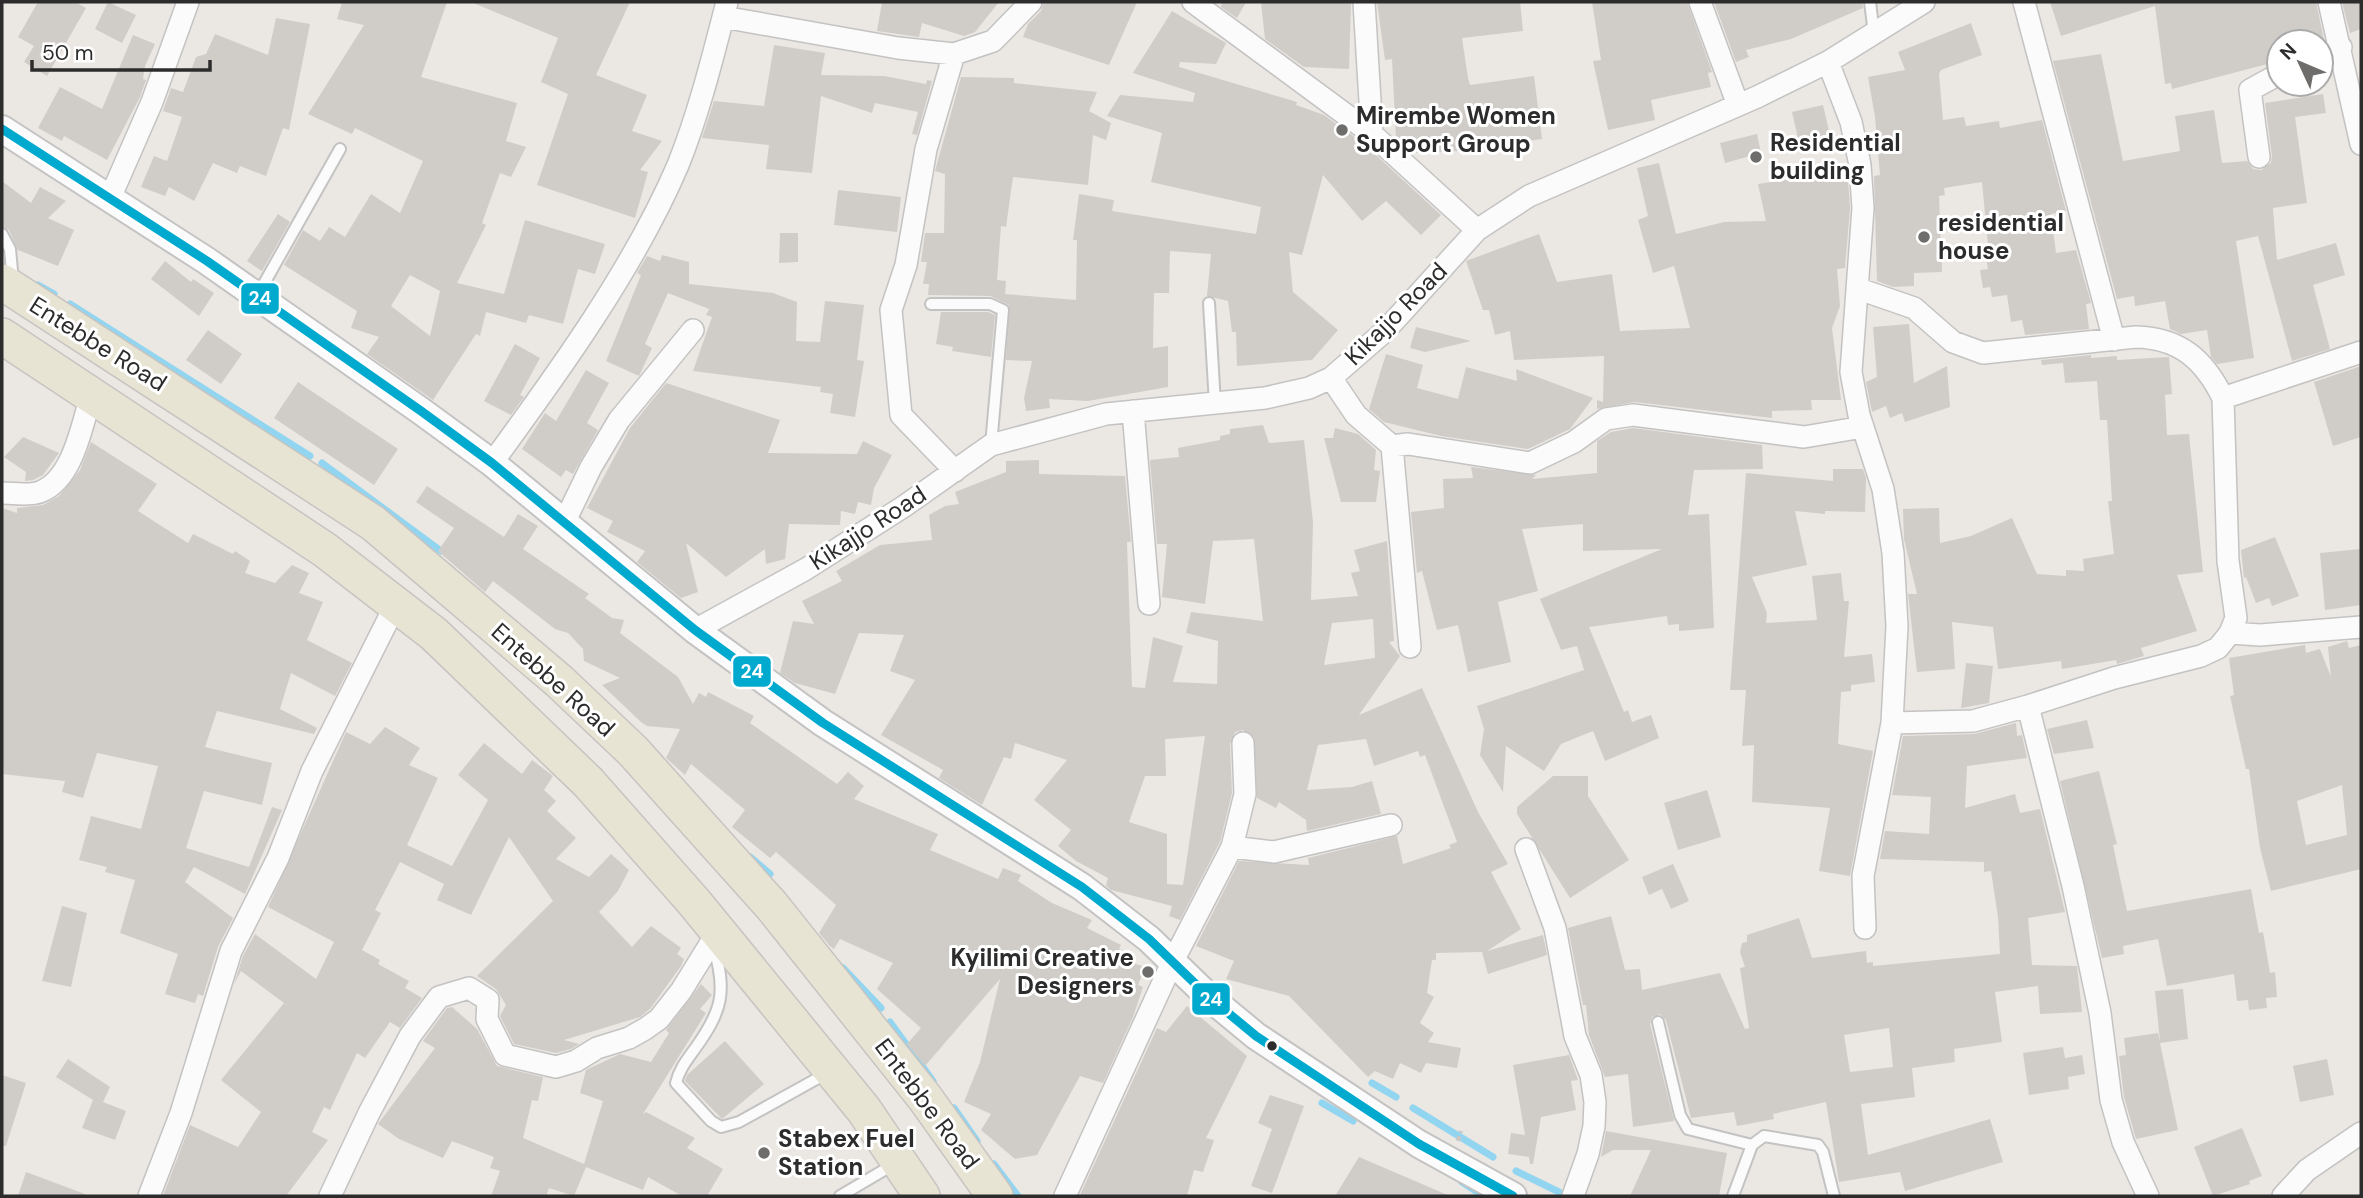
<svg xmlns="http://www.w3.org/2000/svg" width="2363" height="1198" font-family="'DM Sans',sans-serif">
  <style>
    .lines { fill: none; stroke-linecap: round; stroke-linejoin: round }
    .stream { stroke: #91d5f1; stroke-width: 7 }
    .building { fill: #d0cdc9; fill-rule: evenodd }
    .service-casing { stroke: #c4c3c3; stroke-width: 14 }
    .minor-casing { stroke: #c4c3c3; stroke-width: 24 }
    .tertiary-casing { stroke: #c4c3c3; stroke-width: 30 }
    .primary-casing { stroke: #c6c4c2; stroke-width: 38 }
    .path { stroke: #c8c8c7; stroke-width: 4.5; stroke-dasharray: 5 3.5; stroke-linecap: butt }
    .service { stroke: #fcfbfb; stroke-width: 10 }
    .minor { stroke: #fcfbfb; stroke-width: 21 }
    .tertiary { stroke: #fcfbfb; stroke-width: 26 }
    .primary { stroke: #e8e4d4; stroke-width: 35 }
    .bus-1-casing { stroke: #fff; stroke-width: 14 }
    .bus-1 { stroke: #00a9ce; stroke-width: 9 }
    .poi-dot { fill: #6f6d6c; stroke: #fff; stroke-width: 2.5 }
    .bus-dot { fill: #2c2c2c; stroke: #fff; stroke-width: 2.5 }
    .labels { text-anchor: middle; stroke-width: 6; stroke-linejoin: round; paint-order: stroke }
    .poi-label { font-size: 24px; font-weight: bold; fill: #2c2c2c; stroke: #fff; text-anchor: start }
    .street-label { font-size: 24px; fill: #2c2c2c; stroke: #fff }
    .line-badge { stroke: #fff; stroke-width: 2.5 }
    .badge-label { font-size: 19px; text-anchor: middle; font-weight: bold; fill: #fff }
  </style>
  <rect width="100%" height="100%" fill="#ebe7e2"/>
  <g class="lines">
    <path class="stream" d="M38 285 54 294
      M70 304 310 456
      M322 463 441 551
      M750 857 770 874
      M843 968 881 1008
      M890 1022 933 1081
      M1372 1083 1396 1097
      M1322 1103 1353 1121
      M954 1108 977 1141
      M1413 1108 1493 1157
      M994 1164 1018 1196
      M1516 1171 1559 1192
      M1462 1182 1482 1195"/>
  </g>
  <path class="building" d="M38 2H75L86 8 47 76 24 62 34 46 18 37Z
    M108 2 136 15 122 43 95 29Z
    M342 2H447L421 77 517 103 506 141 526 147 511 177 500 173 482 223 486 225 457 283 504 294 525 220 605 244 595 274 578 269 563 324 529 315 526 323 486 312 480 336 476 334 433 400 367 354 379 337 351 328 357 311 284 265 303 230 320 241 329 227 345 237 371 194 400 213 423 161 355 128 352 134 308 114 364 25 337 19ZM410 275 440 291 430 336 391 306Z
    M471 2H630L596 75 647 95 632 131 662 141 640 170 648 172 635 218 537 185 568 94 541 82 558 38Z
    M882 2H999L975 32 964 36 922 23 919 37 877 31Z
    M1044 2H1137L1109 65 1023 37 1028 24 1041 11Z
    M1222 2H1246L1237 18 1221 7Z
    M1261 2H1351L1349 69 1304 67 1265 39Z
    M1377 2H1520L1523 31 1462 38 1468 78 1470 85 1534 76 1542 139 1482 147V150L1413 153 1396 138 1392 59 1385 60Z
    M1592 2H1687L1712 72 1708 73 1711 87 1651 100 1655 120 1608 130 1593 61 1601 60Z
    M1714 2H1862L1863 8 1791 39 1746 50 1749 57 1736 62Z
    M2050 2H2316L2324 40 2279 42V61L2172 89 2171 83 2165 84 2155 6 2061 36Z
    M2342 2H2361V29L2350 33Z
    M1172 11 1226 43 1216 64 1180 62 1179 67 1297 102 1296 105 1324 115 1364 144 1441 215 1421 235 1386 201 1362 221 1323 175 1302 255 1289 252 1293 292 1338 330 1312 360 1237 366 1236 332H1232L1228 301 1207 296 1211 254 1170 251 1169 293H1154L1153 348 1168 346V387L1088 401 1049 399 1050 408 1026 411 1024 398 1032 361 1006 360 1009 305 991 296 928 295 929 284H923L927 262H921L925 233H944L945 174 935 171 961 77 1014 78V83L1097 92 1089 111 1111 123 1106 140 1093 135 1088 185 1013 177 1006 227 1001 226 997 280 1006 281 1005 294 1076 300 1077 240H1073L1079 194 1114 200 1112 211 1256 234 1261 207 1151 182 1162 133 1107 116 1120 95 1193 102 1195 93 1133 73Z
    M276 18 310 24 289 130 283 128 266 176 240 166 237 173 213 163 194 201 169 187 165 196 141 187 154 156 167 161 182 117 163 111 171 88 183 92 196 57 206 54 215 34 268 55Z
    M1971 23 1982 55 1941 70 1939 74 1943 120 1964 117 1966 126 1999 121 2000 128 2042 120 2066 211 2051 214 2056 253 2076 250 2091 303 2086 304 2089 329 2025 335 2022 320 2011 322 2007 295 1992 297 1990 287 1983 288 1980 270 1988 269 1986 257 1989 256 1982 182 1944 188 1945 195 1939 196 1942 272 1914 273V286L1893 287 1877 281 1874 176 1880 175 1875 117 1868 77 1905 70 1898 52Z
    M133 35 155 44 145 66 143 79 146 80 140 97 107 160 64 136 62 141 38 128 60 87 102 109Z
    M774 45 825 53 821 75 884 76 926 84 927 80 932 81 917 135 912 134 918 112 875 103 872 113 821 96 812 173 766 169 769 145 702 138 714 101 764 106Z
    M2101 54 2123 161 2180 151 2175 116 2214 110 2222 163 2247 161 2253 169 2261 170 2271 163 2272 156 2265 103 2323 94 2326 113 2295 117 2307 203 2273 208 2277 260 2336 243 2345 275 2313 285 2330 349 2292 361 2258 236 2236 241 2254 358 2217 364 2211 357 2207 330 2181 334 2170 329 2165 301 2135 306 2134 296 2117 299 2053 61Z
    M1823 105 1830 135 1799 143 1792 112Z
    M1757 134 1761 153 1725 163 1720 143Z
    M1659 163 1676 234 1724 222 1766 221 1758 184 1841 172 1842 181 1848 180 1850 208 1845 268 1837 269 1840 306 1832 328 1841 400H1811L1812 410 1772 411V418L1635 402 1597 409V400L1603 402 1604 356 1514 360 1510 331 1495 335 1489 310H1483L1466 261 1539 234 1557 282 1612 274 1620 331 1690 328 1674 266 1653 273 1638 220 1648 216 1637 168Z
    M2 181 31 203 40 187 66 201 48 218 74 230 58 266 18 250 9 230 2 226Z
    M838 190 901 197 897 232 834 225Z
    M278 214 290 222 262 271 247 261Z
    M780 233H798V262L779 263Z
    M662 255 689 262V284L773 293 797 302 796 341 820 342 825 301 864 305 857 360 864 361 855 417 830 413 833 394 820 392 821 387 693 371 712 317 706 315 709 309 668 293 645 344 652 348 639 376 606 361 641 275 637 273 647 256 660 261Z
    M165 261 191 282 193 279 214 293 199 316 151 279Z
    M941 312H988L995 315 991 357 952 351 953 347 936 344Z
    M1909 324 1914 383 1947 366 1950 407 1905 422 1902 413 1890 418 1886 406 1872 412 1866 382 1877 377 1873 327Z
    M1416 327 1471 341 1425 352 1410 348Z
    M208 330 242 354 221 384 186 360Z
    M515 344 540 358 520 395 524 397 511 415 484 401Z
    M1386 354 1423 365 1417 388 1458 399 1466 367 1517 381 1516 369 1593 398 1570 429 1528 449 1441 436 1384 422 1369 409Z
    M2091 355V358L2117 356V360L2169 357 2172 394 2165 395 2167 435 2189 434 2203 572 2177 575 2197 631 2141 648 2144 656 2117 664 2116 660 2062 669 2061 661 1998 669 1993 627 1952 622 1955 669 1917 672 1908 594H1917L1904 539 1903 509 1939 508 1940 543 1971 536 2012 518 2037 574 2066 576V570L2084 571 2083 559 2114 554 2108 501H2112L2107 420H2100L2097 381 2065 383 2063 363 2042 365 2041 360Z
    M2361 366V437L2333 446 2314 382Z
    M586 370 609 383 587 423 598 430 573 474 566 470 561 477 522 449 545 413 556 421Z
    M298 382 398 449 374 485 274 418Z
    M666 383 780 420 768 453 857 454 863 441 892 455 874 488 871 505 858 502 855 514 841 511 840 525 789 524 785 559 766 564 765 549 726 577 686 543 698 592 681 598 637 562 645 551 607 532 613 521 587 508 630 428Z
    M1263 425 1269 443 1304 440 1313 522 1311 600 1358 596 1351 573 1360 571 1354 550 1387 541 1394 641 1389 642 1400 656 1359 715 1422 688 1478 812 1508 864 1491 872 1521 929 1487 951 1543 935 1547 955 1488 974 1482 952 1436 953V960H1432L1427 993 1434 997 1420 1023 1434 1033 1428 1042 1461 1048 1457 1068 1426 1063 1421 1073 1400 1063 1393 1079 1375 1071 1368 1077 1289 996 1226 979 1234 961 1196 946 1239 861 1309 865 1308 858 1397 836 1403 864 1451 848 1449 845 1457 842 1425 755 1420 757 1418 751 1374 766 1366 739 1318 745 1307 790 1352 787 1372 781 1381 814 1307 831 1306 820 1279 802 1276 808 1257 798 1254 737 1243 730 1235 732 1230 744 1232 793 1220 842 1180 920 1169 916 1172 906 1111 890 1106 885 1108 878 1076 861 1058 846 1071 830 1034 800 1067 760 1015 743 1011 759 1004 757 982 805 939 778 943 770 881 735 915 680 890 671 904 635 859 633 835 694 795 683 780 673 793 621 814 624 802 601 842 581 836 571 880 545 932 540 929 515 945 506 959 504 955 492 1006 472V461L1039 460V474L1125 476 1131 542H1127L1132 687 1145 688 1153 637 1183 646 1173 682 1217 684 1218 641 1186 633 1191 612 1263 621 1254 539 1213 541 1205 604 1162 597 1167 544H1157L1150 460 1179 457 1178 448 1220 440V436L1230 434V429ZM1373 619 1375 658 1324 665 1332 623ZM1205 736 1183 885 1167 884V834L1129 822 1145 776H1166L1165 739Z
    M1335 428 1358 434 1376 450 1374 470 1380 471 1376 502H1341L1324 438H1333Z
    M1633 428 1762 445 1763 469 1694 470 1688 515 1709 514 1714 628 1679 631V624L1668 625 1667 616 1589 627 1624 712 1628 710 1632 722 1651 715 1659 738 1605 761 1593 731 1561 744 1544 771 1506 746 1503 792 1480 755 1484 729 1477 706 1584 670 1577 646 1561 650 1540 599 1662 549 1583 551V524L1522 529 1538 591 1498 602 1511 662 1468 672 1458 625 1437 630 1422 571 1417 573 1411 512 1444 508 1443 479 1473 478 1471 467 1536 475 1532 479 1597 473V441L1611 432Z
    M23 437 59 453 43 475 33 480 25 481 26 472 4 457Z
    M91 442 157 484 138 511 188 543 193 534 233 554 235 551 250 561 245 573 275 583 292 565 309 573 299 593 323 602 307 640 352 663 335 696 291 673 280 709 317 728 314 734 217 711 205 747 272 763 262 805 204 791 186 848 249 867 272 807 282 810 245 894 194 867 185 882 233 918 218 947 203 996 198 994 195 1003 165 994 178 954 120 933 135 880 105 872 107 867 79 860 91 816 141 829 158 766 97 753 83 798 62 792 65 781 2 774V508L17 513V508L43 505 59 496 80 470Z
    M1833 469H1863L1866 478 1865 512 1825 511V514L1795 511 1807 565 1752 577 1767 613 1766 623 1817 620 1812 576 1841 573 1844 601H1849L1844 657 1872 654 1875 682 1851 685V691L1841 692 1838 744 1873 751 1850 876 1819 871 1830 808 1752 802 1754 745 1742 746 1746 690H1730L1746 473 1833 481Z
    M427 486 504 537 518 514 538 526 523 549 589 594 585 598 612 618 624 620 620 633 678 677 693 704 699 693 706 697 708 692 754 716 750 723 837 784 848 772 864 786 854 799 938 834 930 850 998 879 1003 868 1021 875 1018 881 1052 903 1092 920 1087 928 1121 945 1119 949 1135 955 1133 963 1145 967 1138 985 1143 987 1133 1017 1103 1083 1080 1076 1037 1155 1015 1159 981 1130 991 1114 964 1102 980 1062 1000 979 925 1066 907 1044 921 1028 877 989 893 963 840 939 834 949 830 946 819 933 836 905 776 852 770 858 732 827 745 810 691 764 685 775 666 758 680 729 647 726 641 722 602 685 620 678 584 661 583 649 568 633 555 629 493 581 485 592 438 551 454 528 416 502Z
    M2275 537 2299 596 2272 606 2269 598 2256 603 2246 577 2244 578 2241 550Z
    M2361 549V605L2325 610 2320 553Z
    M2347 641 2349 648 2361 645V869L2271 891 2260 848 2249 769H2246L2230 696 2234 695 2229 658 2305 645 2306 653 2320 649 2331 677 2328 647ZM2342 785 2347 835 2306 845 2297 801Z
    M1966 663 1993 666 1989 703 1961 708Z
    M2087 720 2094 748 2054 754 2047 729Z
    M2016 723 2017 736 2022 735 2027 758 1967 766 1965 808 2015 794 2020 813 2040 809 2065 912 2028 918 2032 965 2077 966 2082 1012 2040 1014 2038 986 1995 992 2002 1042 1954 1049 1955 1062 1912 1068 1915 1097 1861 1104 1868 1155 1990 1119 2003 1162 1905 1191 1900 1172 1839 1182 1826 1102 1773 1114 1774 1119 1737 1126 1734 1112 1691 1118 1666 1020 1660 1014 1652 1017 1650 1024 1674 1121 1633 1127 1628 1074 1605 1077 1589 1035 1586 1005H1583L1568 928 1611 916 1625 970 1640 969 1642 990 1720 973 1745 1029 1749 1028 1740 968 1745 967 1740 952 1742 943 1747 942V935L1799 918 1812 958 1866 951 1867 963 1873 962V966L2000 954 1998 917 1991 871 1984 872V862L1880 859 1885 831 1929 834 1931 797 1892 795 1903 736 1974 734ZM1889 1028 1893 1067 1850 1072 1844 1035Z
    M385 727 420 748 409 765 438 778 407 845 452 866 488 800 458 775 484 743 522 774 532 760 553 776 544 790 556 801 547 811 576 838 556 859 589 877 611 854 629 870 618 891 599 912 632 947 651 926 681 948 677 954 684 959 681 966 650 1009 640 1017 564 1040 579 1044 571 1049 556 1053 514 1044 500 1016 506 1005 496 989 477 976 553 901 509 837 471 915 437 900 444 884 400 862 375 910 381 913 362 950 380 960 378 964 409 981 405 988 422 998 400 1028 390 1022 365 1058 357 1053 330 1110 324 1107 312 1132 328 1140 286 1196H163L190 1125 238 1147 261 1112 221 1080 284 1003 241 971 234 984 243 956 255 934 316 979 334 942 268 907 346 732 370 744Z
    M2099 771 2117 844 2113 845 2127 911 2251 889 2259 933 2263 932 2270 973 2275 972 2277 997 2266 998 2267 1008 2249 1010 2248 1000 2237 1001 2234 974 2167 986 2158 939 2123 946 2124 954 2102 958 2060 781Z
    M1553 776H1588V796L1629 860 1570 898 1517 814V807Z
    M1707 790 1721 837 1678 850 1664 803Z
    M1673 864 1689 901 1671 909 1662 889 1649 895 1642 877Z
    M62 906 87 913 71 987 42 981Z
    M701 984 712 995 700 1009 706 1013 643 1114 646 1112 695 1138 687 1148 723 1169 707 1196H682L648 1177 643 1190 586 1167 574 1196 549 1188 546 1196H491L500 1171 490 1168 494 1157 452 1141 443 1158 399 1139 378 1124 435 1048 423 1041 447 1008 452 1007 477 1029 497 1066 543 1077 538 1101 532 1100 523 1138 584 1164 603 1101 580 1093 586 1070 620 1054 651 1062 669 1033 666 1030Z
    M2183 989 2188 1039 2160 1043 2178 1130 2136 1139 2124 1097 2119 1056 2126 1055 2124 1038 2158 1033 2160 1042 2155 991Z
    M1187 1006 1247 1056 1206 1138 1214 1140 1203 1172 1194 1170 1187 1196 1080 1195 1157 1028 1166 1032Z
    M725 1041 764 1084 722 1119 685 1081 687 1075Z
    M2063 1047 2065 1058 2082 1055 2085 1074 2068 1077 2069 1089 2029 1095 2023 1053Z
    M1569 1055 1578 1080 1571 1081 1576 1110 1541 1117 1533 1164H1530L1529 1157 1508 1154 1511 1133 1525 1135 1513 1065Z
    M68 1059 110 1087 103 1102 126 1111 115 1140 82 1128 93 1100 56 1077Z
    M2327 1059 2334 1095 2300 1102 2293 1066Z
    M2 1075 26 1083 6 1146H2Z
    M1270 1095 1304 1106 1272 1193 1251 1186 1272 1129 1258 1123Z
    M2242 1128 2262 1176 2249 1181 2250 1184 2213 1196 2194 1147Z
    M1606 1131 1727 1153 1719 1196H1630L1651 1150H1613L1601 1157Z
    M1359 1157 1450 1196H1335Z
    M26 1172 85 1194 84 1196H18Z"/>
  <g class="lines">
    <defs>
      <path id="service" d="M1870 2 1874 34
        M2 234 10 249 13 282
        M257 296 340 149
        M1209 303 1215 404
        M931 304H990L1003 310 991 445
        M713 944C727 992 723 1010 694 1050 686 1061 679 1070 676 1083L711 1121 721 1127 739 1122 829 1072
        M1658 1022 1680 1115 1688 1129 1752 1145
        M840 1196 896 1163
        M1733 1196 1752 1145 1764 1136 1818 1145 1823 1152 1834 1196"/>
      <path id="minor" d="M1193 2 1372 134 1477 230
        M1364 2 1372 134
        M1700 2 1738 105
        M2024 2 2114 340
        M2329 2 2361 144
        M723 17 898 48 954 54 993 41 1031 2
        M954 54 926 149 906 265 891 310 901 415 955 471
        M2321 56 2341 47
        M1828 62 1851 122 1860 165 1863 208 1851 372 1859 415 1883 489 1893 553 1897 626 1892 723 1863 876 1865 928
        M2259 157 2250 90 2279 74
        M110 198 152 102 188 2
        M1859 289 1914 308 1953 342 1983 353 2136 337C2179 338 2204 359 2223 398L2228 561 2236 618 2230 633 2218 648 2201 656 2114 678 2028 706 2073 886 2100 1013 2111 1100 2123 1142 2148 1196
        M1331 378 1356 415 1392 446 1408 444 1530 463 1574 442 1606 419 1633 415 1804 437 1863 427
        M2223 398 2361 352
        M1133 411 1149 604
        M1392 446 1410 647
        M492 463C558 373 634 268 678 165 699 113 713 56 727 2
        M2 493C13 493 29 496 40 492 74 479 82 423 92 393
        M564 523 591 467 619 420 693 330
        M695 630 806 569 903 507 991 445 1106 414 1265 398 1309 388 1331 378 1384 332 1477 230 1529 196 1757 97 1828 62 1924 2
        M2230 633 2260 635 2361 627
        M1892 723 1973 721 2028 706
        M1232 847 1274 852 1391 825
        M1526 849 1555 928 1575 1036 1591 1075 1595 1102 1594 1126 1588 1154 1573 1196
        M149 1196 181 1113 231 951 278 858 312 771 396 604
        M330 1196 369 1113 410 1036 439 997 469 988 488 1000 487 1019 505 1055 556 1067 576 1061 597 1048 629 1038 645 1029 659 1019 681 991 712 941 710 921
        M1065 1196 1172 963 1232 847 1245 794 1243 743
        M2283 1196 2307 1170 2361 1133"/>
      <path id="tertiary" d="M2 129 207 261 421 411 492 463 695 630 823 723 1082 887 1149 939 1210 998 1256 1036 1419 1144 1513 1196"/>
      <path id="primary" d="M2 282 373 523 559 681 633 751 772 906 925 1098 995 1196
        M2 336 325 550 434 634 588 782 694 902 864 1110 922 1196"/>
    </defs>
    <use href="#service" class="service-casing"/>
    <use href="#minor" class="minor-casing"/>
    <use href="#tertiary" class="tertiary-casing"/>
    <use href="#primary" class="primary-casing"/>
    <path class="path" d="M1458 1141 1461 1131"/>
    <use href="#service" class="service"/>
    <use href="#minor" class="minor"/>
    <use href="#tertiary" class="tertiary"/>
    <use href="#primary" class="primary"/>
    <defs>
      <path id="bus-1" d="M2 129 207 261 421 411 492 463 695 630 823 723 1082 887 1149 939 1210 998 1256 1036 1419 1144 1513 1196"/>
    </defs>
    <use href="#bus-1" class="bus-1-casing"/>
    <use href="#bus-1" class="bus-1"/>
  </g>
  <g class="poi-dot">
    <circle cx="1342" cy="130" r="7"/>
    <circle cx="1756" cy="157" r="7"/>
    <circle cx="1924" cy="237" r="7"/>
    <circle cx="1148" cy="972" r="7"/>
    <circle cx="764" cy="1153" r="7"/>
  </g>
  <circle class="bus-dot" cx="1272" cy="1046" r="6"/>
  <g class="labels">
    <g class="poi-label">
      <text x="1356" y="124">Mirembe Women<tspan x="1356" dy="28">Support Group</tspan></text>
      <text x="1770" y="151">Residential<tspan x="1770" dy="28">building</tspan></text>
      <text x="1938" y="231">residential<tspan x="1938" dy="28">house</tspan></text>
      <text x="1134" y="966" text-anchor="end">Kyilimi Creative<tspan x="1134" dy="28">Designers</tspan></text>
      <text x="778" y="1147">Stabex Fuel<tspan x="778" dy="28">Station</tspan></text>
    </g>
    <g class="street-label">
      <text transform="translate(1396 314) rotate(-45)" y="8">Kikajjo Road</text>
      <text transform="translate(98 344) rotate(32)" y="8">Entebbe Road</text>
      <text transform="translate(868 528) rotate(-33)" y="8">Kikajjo Road</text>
      <text transform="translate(553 680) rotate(42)" y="8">Entebbe Road</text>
      <text transform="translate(927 1104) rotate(53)" y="8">Entebbe Road</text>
    </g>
  </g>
  <g class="line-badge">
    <rect x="240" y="282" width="40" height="33" rx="7" fill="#00a9ce"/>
    <rect x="732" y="655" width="40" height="33" rx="7" fill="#00a9ce"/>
    <rect x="1191" y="982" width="40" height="34" rx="7" fill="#00a9ce"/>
  </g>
  <g class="badge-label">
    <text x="260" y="305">24</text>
    <text x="752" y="678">24</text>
    <text x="1211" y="1006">24</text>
  </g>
  <rect width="2363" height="1198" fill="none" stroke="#2c2c2c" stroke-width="7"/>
  <g transform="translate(2300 63) rotate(314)"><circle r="33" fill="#ffffff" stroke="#ababab" stroke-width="2"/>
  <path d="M0-5L12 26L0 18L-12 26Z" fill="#6f6d6c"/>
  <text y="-10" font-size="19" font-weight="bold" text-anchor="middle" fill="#2c2c2c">N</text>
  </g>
  <path d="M32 60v10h178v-10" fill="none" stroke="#2c2c2c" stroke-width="3.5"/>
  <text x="42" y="60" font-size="21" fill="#2c2c2c" stroke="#ffffff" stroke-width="5" paint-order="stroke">50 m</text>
</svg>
